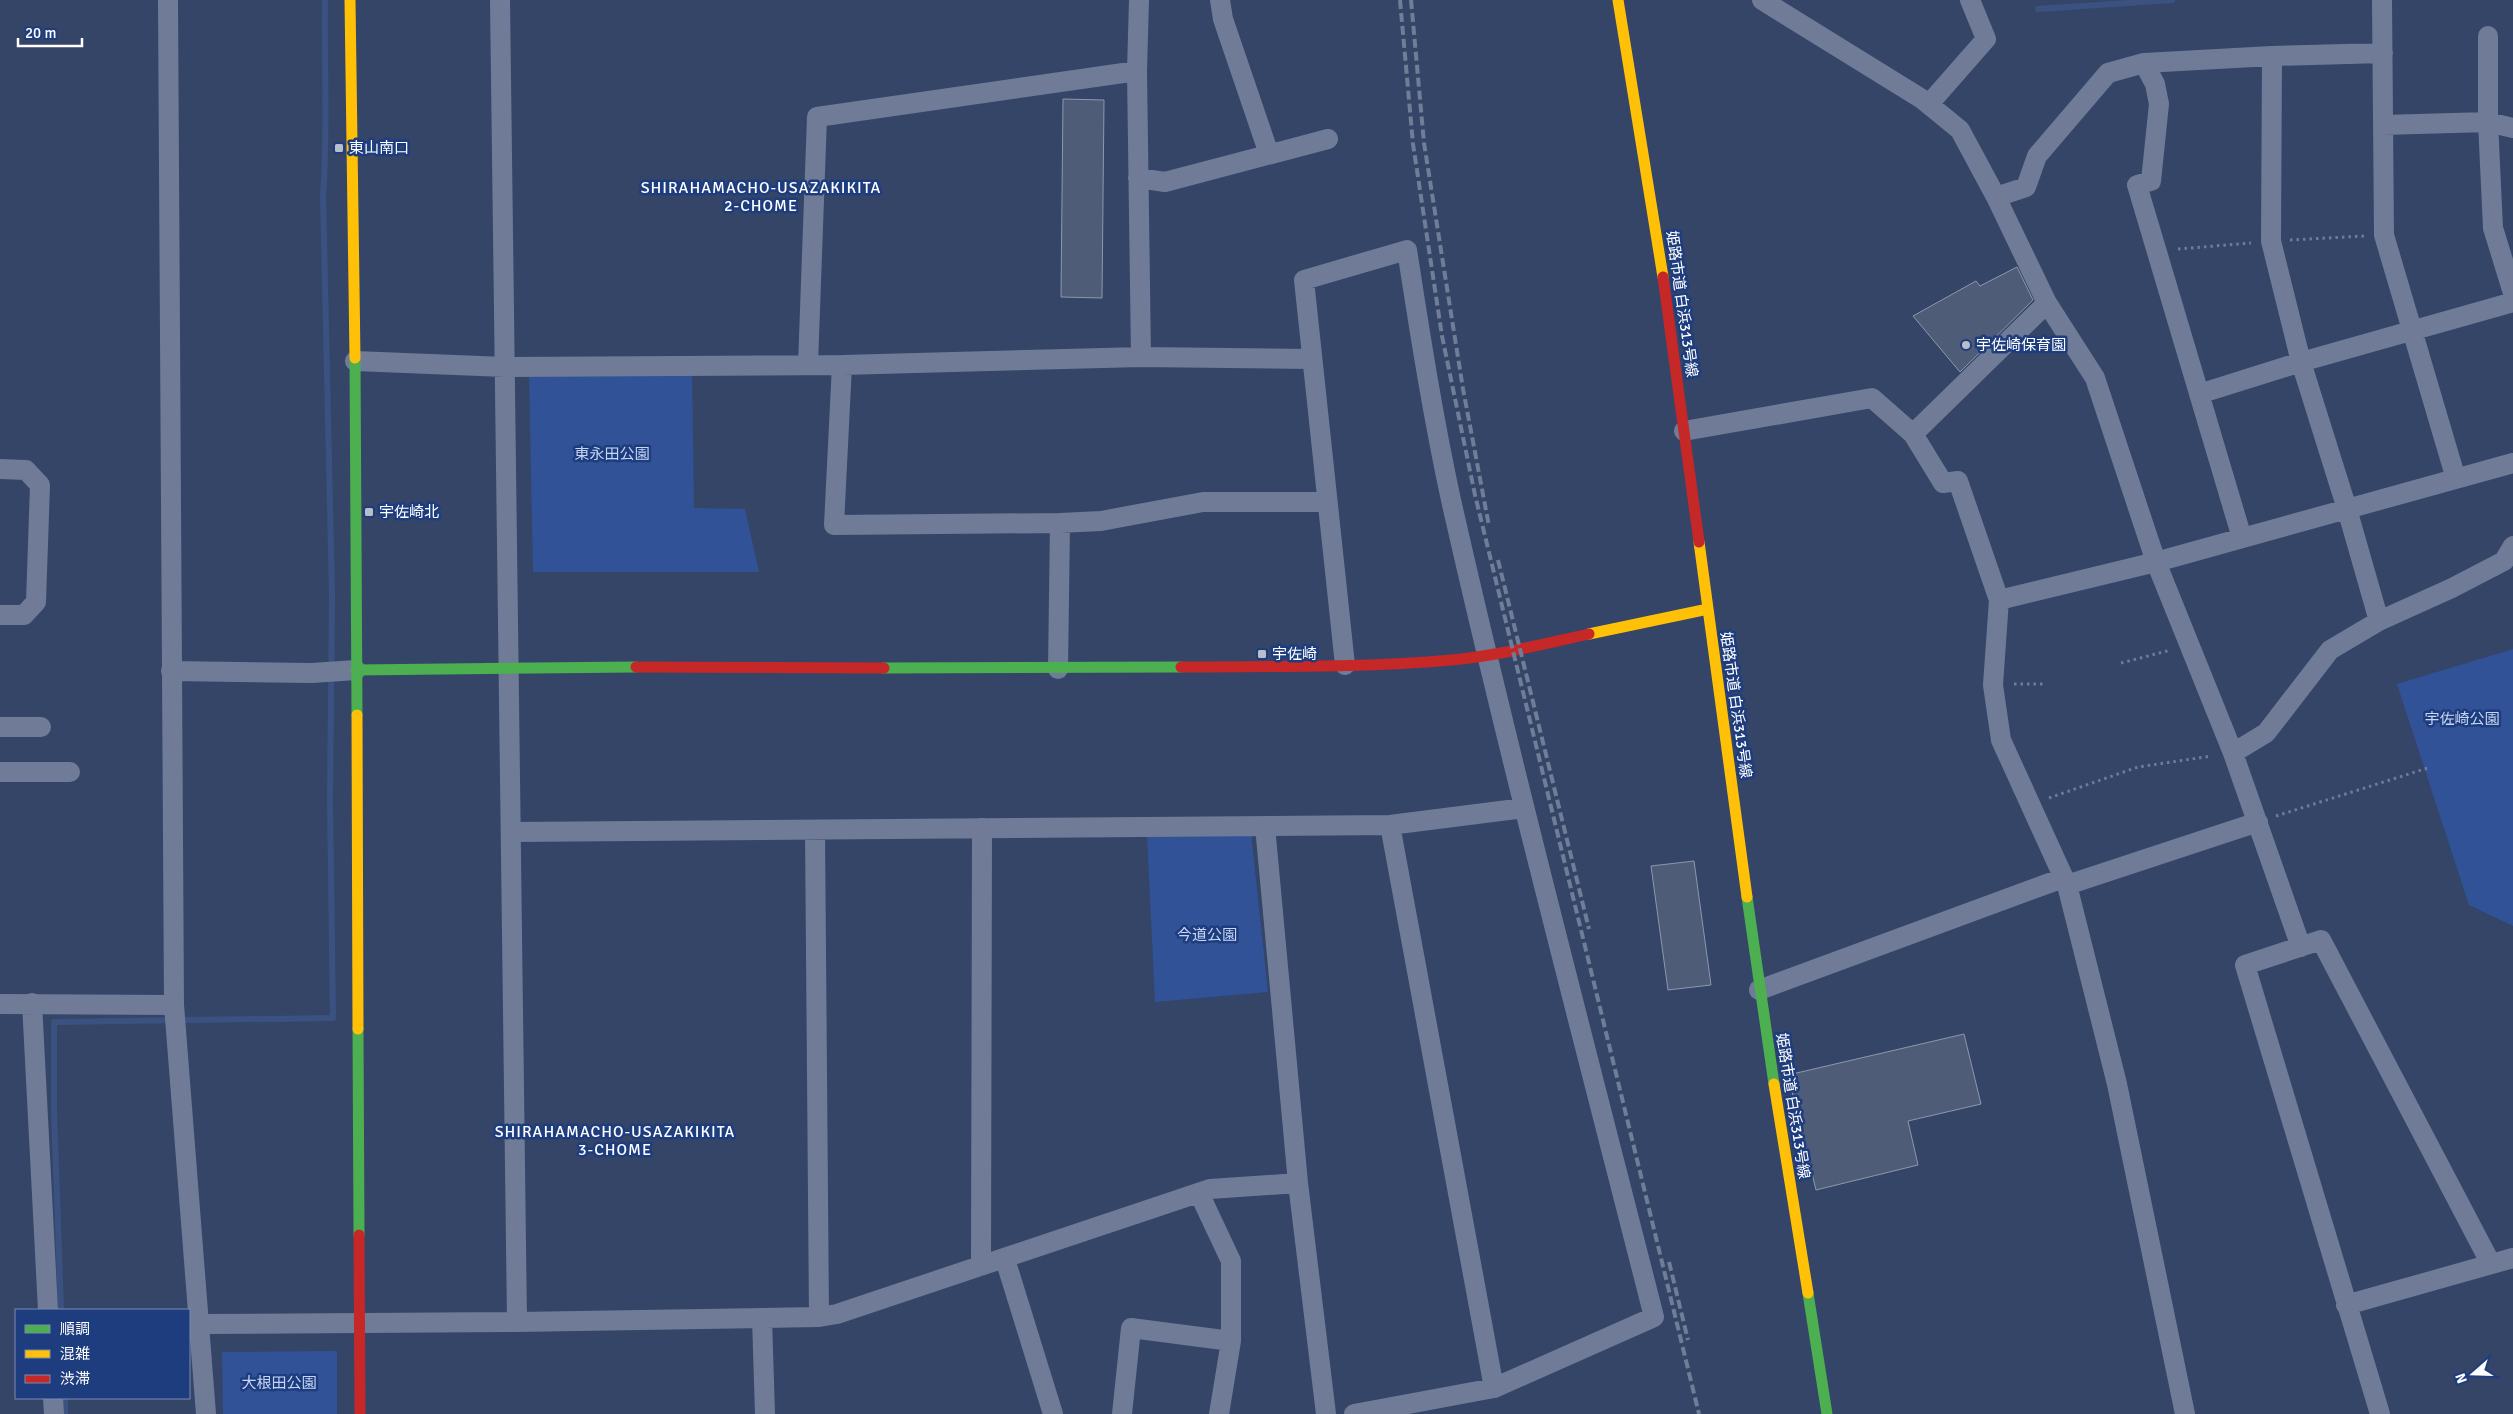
<svg xmlns="http://www.w3.org/2000/svg" width="2513" height="1414" font-family="Signika,'Noto Sans JP',sans-serif">
  <style>
    .green { fill: #315296 }
    .lines { fill: none; stroke-linecap: round; stroke-linejoin: round }
    .stream { stroke: #3b5281; stroke-width: 6 }
    .building { fill: #4e5c78; stroke: #8d98ad }
    .path { stroke: #707c97; stroke-width: 3; stroke-dasharray: 2.5 4; stroke-linecap: butt }
    .street { stroke: #707c97; stroke-width: 20 }
    .fast { stroke: #4caf50; stroke-width: 11 }
    .slow { stroke: #ffc107; stroke-width: 11 }
    .jam { stroke: #c62828; stroke-width: 11 }
    .rail { stroke: #707d97; stroke-width: 4; stroke-dasharray: 9 4; stroke-linecap: butt }
    .poi-dot { fill: #b8beca; stroke: #1e3d7e; stroke-width: 2 }
    .labels { text-anchor: middle; stroke-width: 5; stroke-linejoin: round; paint-order: stroke }
    .poi-label { font-size: 15px; fill: #fff; stroke: #1e3d7e; text-anchor: start }
    .street-label { font-size: 15px; fill: #fff; stroke: #1e3d7e }
    .park-label { font-size: 15px; fill: #c6d6f6; stroke: #1e3d7e }
    .neighbourhood-label { font-size: 16px; letter-spacing: 1px; fill: #fff; stroke: #1e3d7e }
  </style>
  <rect width="100%" height="100%" fill="#344568"/>
  <path class="green" d="M529 372H692L694 508 745 509 759 572H533Z
    M2513 649V926L2469 905 2397 684Z
    M1251 833 1268 992 1155 1002 1147 835Z
    M337 1351V1414H223L222 1352Z"/>
  <g class="lines">
    <path class="stream" d="M2038 9 2172 0
      M61 1310 54 1112V1022L333 1018 330 801 332 595 323 195C328 130 324 65 325 0
      M65 1398V1414"/>
  </g>
  <path class="building" d="M1063 99 1104 100 1102 298 1061 297Z
    M2017 267 2033 300 1960 372 1913 316 1976 281 1980 286Z
    M1694 861 1711 985 1668 990 1651 866Z
    M1964 1034 1981 1104 1908 1121 1918 1165 1816 1190 1788 1075Z"/>
  <g class="lines">
    <path class="path" d="M2290 240 2364 236
      M2178 249 2251 243
      M2121 663 2171 650
      M2014 684H2043
      M2049 798 2138 767 2212 756
      M2276 816 2431 767"/>
    <path class="street" d="M168 0 174 1005 206 1414
      M500 0 517 1322
      M1139 0 1137 71 1141 357
      M1220 0 1223 19 1269 154
      M1762 0 1922 99 1960 130 1996 197 2047 303 2095 378 2156 562 2233 753 2301 947
      M2382 0 2384 235 2456 479
      M2488 36V122L2493 228 2513 293
      M2272 56 2271 241 2301 362 2347 509 2379 621
      M2144 63 2155 84 2159 104 2151 181 2137 185 2242 538
      M1929 104 1986 39 1970 0
      M2383 125 2488 122 2513 128
      M1138 178 1165 182 1328 139
      M1996 197 2026 187 2037 156 2108 73 2144 63 2272 56 2383 53
      M355 361 505 367 842 365 1141 357 1311 359
      M808 365 817 117 1137 71
      M842 365 834 525 1060 523 1058 669
      M2199 394 2301 362 2513 302
      M1684 431 1872 398 1913 434 1943 483 1958 481 1999 600 1993 685 2001 740 2067 885 2117 1084 2185 1414
      M1913 434 2047 303
      M0 469 26 470 40 485 36 602 24 615H0
      M1060 523 1101 521 1203 502H1327
      M1999 600 2156 562 2513 463
      M1345 665 1304 280 1407 250C1420 334 1433 417 1451 500 1513 774 1585 1045 1654 1317L1494 1388 1354 1414
      M171 671 312 673 356 670
      M0 727H41
      M2233 753 2266 733 2330 650 2379 621 2452 588 2504 561 2513 546
      M0 772H70
      M1390 825 1494 1388
      M1265 826 1298 1183 1326 1414
      M815 830 819 1317
      M511 832 1390 825 1524 808
      M2067 885 2258 822
      M1759 990 2063 878
      M32 1003 48 1310
      M0 1004 174 1005
      M1199 1193 1231 1261V1341L1219 1414
      M1005 1259 1053 1414
      M981 1266 982 828
      M2346 1305 2513 1258
      M762 1318 765 1414
      M199 1324 517 1322 819 1317 837 1314 1210 1189 1298 1183
      M53 1398 54 1414
      M1122 1414 1131 1328 1231 1341
      M2380 1414 2245 965 2321 940 2491 1264"/>
    <path class="fast" d="M355 358 357 715
      M884 668 1181 667
      M356 670 636 667
      M1747 897 1774 1084
      M358 1029 359 1235
      M1808 1293 1827 1414"/>
    <path class="slow" d="M350 0 355 358
      M1618 0 1663 277
      M1699 542 1747 897
      M1589 634 1708 609
      M357 715 358 1029
      M1774 1084 1808 1293"/>
    <path class="jam" d="M1663 277 1699 542
      M636 667 884 668
      M1181 667C1271 666 1361 668 1451 660 1497 656 1543 644 1589 634
      M359 1235 360 1414"/>
    <path class="rail" d="M1400 0 1413 144 1442 336 1475 495 1699 1414
      M1411 0 1424 143 1463 389 1489 526
      M1498 560 1589 929
      M1669 1262 1688 1340"/>
  </g>
  <g class="poi-dot">
    <rect x="334" y="143" width="10" height="10" rx="2.5"/>
    <circle cx="1966" cy="345" r="5"/>
    <rect x="364" y="507" width="10" height="10" rx="2.5"/>
    <rect x="1257" y="649" width="10" height="10" rx="2.5"/>
  </g>
  <g class="labels">
    <g class="poi-label">
      <text x="349" y="153">東山南口</text>
      <text x="1976" y="350">宇佐崎保育園</text>
      <text x="379" y="517">宇佐崎北</text>
      <text x="1272" y="659">宇佐崎</text>
    </g>
    <g class="street-label">
      <text transform="translate(1682 304) rotate(82)" y="5">姫路市道 白浜313号線</text>
      <text transform="translate(1736 705) rotate(82)" y="5">姫路市道 白浜313号線</text>
      <text transform="translate(1793 1106) rotate(81)" y="5">姫路市道 白浜313号線</text>
    </g>
    <g class="park-label">
      <text x="612" y="459">東永田公園</text>
      <text x="2462" y="724">宇佐崎公園</text>
      <text x="1207" y="940">今道公園</text>
      <text x="279" y="1388">大根田公園</text>
    </g>
    <g class="neighbourhood-label">
      <text x="761" y="193">SHIRAHAMACHO-USAZAKIKITA<tspan x="761" dy="18">2-CHOME</tspan></text>
      <text x="615" y="1137">SHIRAHAMACHO-USAZAKIKITA<tspan x="615" dy="18">3-CHOME</tspan></text>
    </g>
  </g>
  <rect x="15" y="1309" width="175" height="90" fill="#1e3d7e" stroke="#788bb2"/>
  <rect x="25" y="1325" width="25" height="8" fill="#4caf50" stroke="#788bb2"/>
  <text x="60" y="1334" font-size="15" fill="#ffffff">順調</text>
  <rect x="25" y="1350" width="25" height="8" fill="#ffc107" stroke="#788bb2"/>
  <text x="60" y="1359" font-size="15" fill="#ffffff">混雑</text>
  <rect x="25" y="1375" width="25" height="8" fill="#c62828" stroke="#788bb2"/>
  <text x="60" y="1384" font-size="15" fill="#ffffff">渋滞</text>
  <g transform="translate(2473 1374) rotate(250)" stroke="#1e3d7e" stroke-width="4" paint-order="stroke">
  <path d="M0-4L9 19L0 12L-9 19Z" fill="#ffffff"/>
  <text y="-8" font-size="14" font-weight="bold" text-anchor="middle" fill="#ffffff">N</text>
  </g>
  <path d="M18 38v8h64v-8" fill="none" stroke="#ffffff" stroke-width="2.5"/>
  <text x="25" y="38" font-size="15" fill="#ffffff" stroke="#1e3d7e" stroke-width="4" paint-order="stroke">20 m</text>
</svg>
